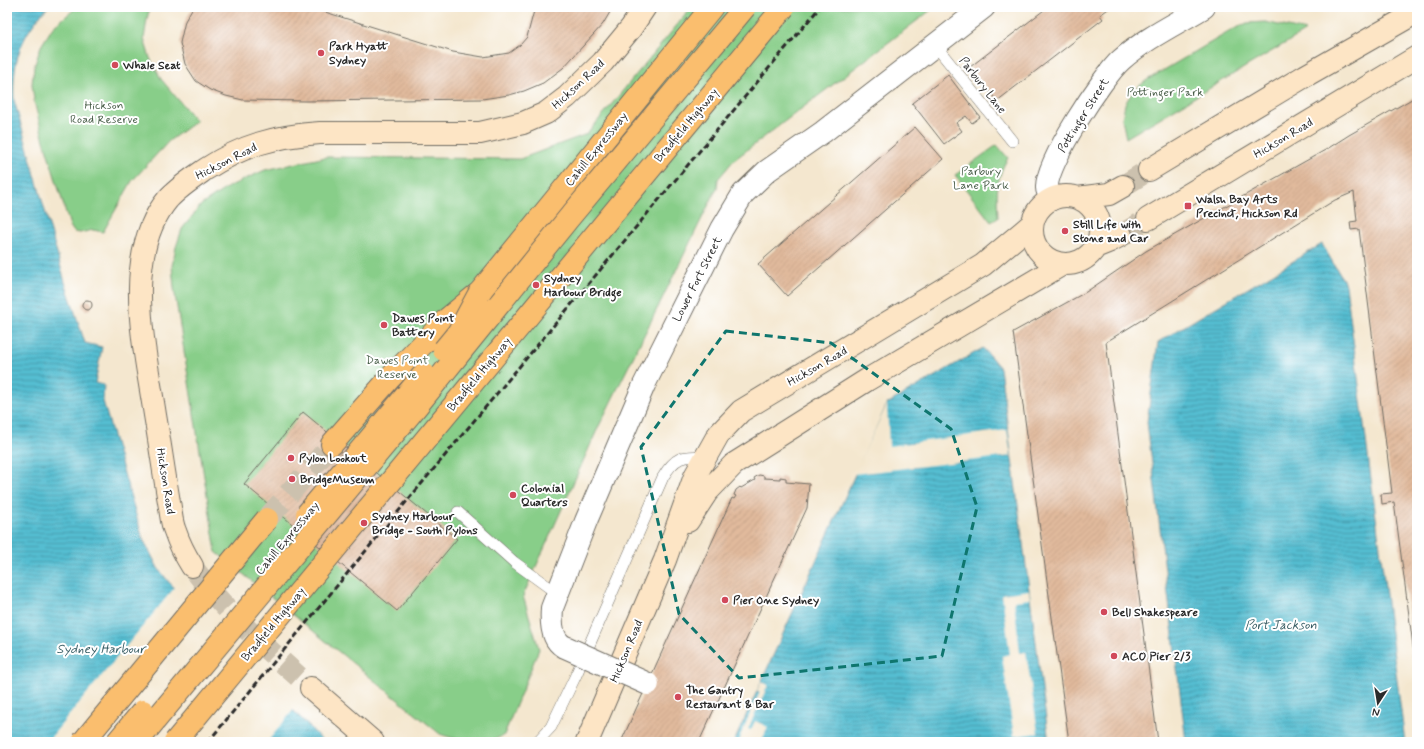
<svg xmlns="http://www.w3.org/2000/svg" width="1424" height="749" font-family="Mynerve,sans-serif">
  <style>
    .green { fill: #88ce89; stroke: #5a7c5a }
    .water { fill: url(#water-rules); stroke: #40747e }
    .pier { fill: #f4e7cf }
    .building { fill: url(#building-hatch) }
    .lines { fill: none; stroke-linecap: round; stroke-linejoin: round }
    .secondary-tunnel { stroke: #ccc1ae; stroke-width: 22; stroke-dasharray: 22 11; stroke-linecap: butt }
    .highway-tunnel { stroke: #ccc1ae; stroke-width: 22; stroke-dasharray: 22 11; stroke-linecap: butt }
    .lane-casing { stroke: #716d64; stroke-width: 12 }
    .street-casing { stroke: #716d64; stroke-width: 24 }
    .secondary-casing { stroke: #716d64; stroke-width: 24 }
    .highway-casing { stroke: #716d64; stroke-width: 24 }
    .lane { stroke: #fff; stroke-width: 11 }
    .street { stroke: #fff; stroke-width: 22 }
    .secondary { stroke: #fde5c5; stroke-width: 22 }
    .highway { stroke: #fabe6e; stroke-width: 22 }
    .rail { stroke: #2b2b2b; stroke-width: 3; stroke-dasharray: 6 3; stroke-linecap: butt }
    .street-bridge-casing { stroke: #716d64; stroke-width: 24; stroke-linecap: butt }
    .highway-bridge-casing { stroke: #716d64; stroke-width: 24; stroke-linecap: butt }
    .street-bridge { stroke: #fff; stroke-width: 22 }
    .highway-bridge { stroke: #fabe6e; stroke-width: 22 }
    .marked { fill: none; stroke: #0f766e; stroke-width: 3; stroke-dasharray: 8 5; stroke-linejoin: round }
    .poi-dot { fill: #d1495b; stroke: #fff; stroke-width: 1.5 }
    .labels { text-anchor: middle; stroke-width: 4; stroke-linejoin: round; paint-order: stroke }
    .poi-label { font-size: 12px; font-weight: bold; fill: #2b2b2b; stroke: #fff; text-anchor: start }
    .street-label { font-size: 12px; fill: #2b2b2b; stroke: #fff }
    .park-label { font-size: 12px; fill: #475c47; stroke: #fff }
    .water-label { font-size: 13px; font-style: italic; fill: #395e65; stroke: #fff }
  </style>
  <defs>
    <pattern id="water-rules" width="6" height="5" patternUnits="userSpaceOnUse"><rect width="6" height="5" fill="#54bdd1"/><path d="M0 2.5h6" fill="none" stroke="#469aaa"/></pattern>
    <pattern id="building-hatch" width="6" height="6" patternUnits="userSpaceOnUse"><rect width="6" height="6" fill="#e1ba9c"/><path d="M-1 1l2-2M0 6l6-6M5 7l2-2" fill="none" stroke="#c1a087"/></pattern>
  </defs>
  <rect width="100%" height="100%" fill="#fff"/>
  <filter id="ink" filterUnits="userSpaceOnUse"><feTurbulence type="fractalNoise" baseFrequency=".025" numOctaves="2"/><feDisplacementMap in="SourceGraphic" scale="8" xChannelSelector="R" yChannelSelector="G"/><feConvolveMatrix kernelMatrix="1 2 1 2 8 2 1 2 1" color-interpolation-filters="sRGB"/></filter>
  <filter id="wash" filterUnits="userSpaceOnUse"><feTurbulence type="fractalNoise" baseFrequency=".012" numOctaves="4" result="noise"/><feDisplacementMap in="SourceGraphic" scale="16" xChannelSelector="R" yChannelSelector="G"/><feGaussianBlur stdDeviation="0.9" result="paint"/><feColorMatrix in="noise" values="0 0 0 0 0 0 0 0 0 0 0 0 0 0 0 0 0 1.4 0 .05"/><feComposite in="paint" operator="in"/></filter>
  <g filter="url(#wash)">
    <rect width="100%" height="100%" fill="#f4e7cf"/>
    <path class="green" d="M77 7H150L147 19 144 39 150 58 161 79 196 121 169 141 132 181 103 232 93 230 80 233 74 232 70 226 44 141 34 101 32 84 34 67 41 46 53 27Z
      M692 7H935L734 160 718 179 717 188 597 430 523 596 539 649 504 735C485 746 459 741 440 734L216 552 174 288 172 266 176 247 182 229 201 205 228 187 265 170 326 157 520 159 587 134Z
      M1265 22 1306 31 1126 138 1122 119 1125 104 1133 91 1147 80 1232 30 1247 23Z
      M997 145 1008 158C995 179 997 195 998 218L991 222 955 175Z"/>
    <path class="water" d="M7 7H48C21 35 12 61 14 100L65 282 85 343 102 347 95 383 104 385 103 401 143 539 158 568 168 581 324 742H7Z
      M1322 244 1346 285 1405 742H1186L1147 422 1158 342Z
      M983 348 1000 368 1049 742H734L887 404Z"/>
    <path class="pier" d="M887 404 889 446 1007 430 1011 456 854 474Z
      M176 586 295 708 267 742H47Z
      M1029 590 1030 599 1014 601 1020 653 1026 652 1038 733 1014 736 1002 656 1010 654 1002 594Z
      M761 682 768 685 748 729 751 730 755 721 768 727 761 742H739L741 736H740L760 692 757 691Z"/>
    <g id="blocks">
      <path class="building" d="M193 7H309L453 52 483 57 509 53 520 45 527 37 535 7H613L603 24 594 34 563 68 543 83 524 91 509 95 482 99 306 101 243 100 226 96 210 90 196 81 185 64 180 43 185 21Z
        M1048 7H1111L1100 15 1103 19 997 101 970 67Z
        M948 75 980 117 972 123 966 116 956 123 962 131 944 144 912 103Z
        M1417 96V676L1394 502 1382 504 1381 494 1392 493 1359 229 1351 230 1350 222 1357 221 1354 192 1335 200 1106 342 1158 742H1069L1013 332 1086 292 1146 251 1327 149 1349 135Z
        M915 127 943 159 787 296 758 264Z
        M82 305a5 5 0 1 1 10 0a5 5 0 1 1-10 0Z
        M303 412 457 539 397 611 244 484Z
        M759 475 764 476V478L780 479V477L786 478V482L809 484 807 508 699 742H621L732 498 734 499 736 496 734 495 736 490 740 487 741 488 755 480 754 478Z"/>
    </g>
  </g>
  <g filter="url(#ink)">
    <use href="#blocks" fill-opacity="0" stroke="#716d64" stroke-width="1"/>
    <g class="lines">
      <path class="secondary-tunnel" d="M1123 186 1149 170
        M1121 235 1148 219
        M192 566C226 614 268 649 311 688"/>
      <path class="highway-tunnel" d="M267 519 332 444"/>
      <defs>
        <path id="lane" d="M935 45 1012 141
          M458 512 514 562 558 594
          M537 742 551 727 576 675 663 477C675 457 682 455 705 457"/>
        <path id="street" d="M1052 199C1050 196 1047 191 1047 188 1045 164 1103 76 1121 60 1146 38 1176 24 1204 7
          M563 646C551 639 551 621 552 608L586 521 644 385 722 229 743 194 767 171 823 132 984 7"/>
        <path id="secondary" d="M1149 170 1305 76 1417 12
          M1032 230a34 34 0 1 1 68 0a34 34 0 1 1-68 0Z
          M1077 198 1109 194 1123 186
          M1148 219 1417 57
          M1095 247 1110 241 1121 235
          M688 521 707 492 734 464 867 380 1063 264
          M192 566C185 555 179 543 175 531 171 522 171 511 169 502 164 473 160 444 155 415 145 349 121 255 168 199 179 187 193 178 206 169 243 145 276 136 320 133H480L523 123 546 113 567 97 603 62 631 28 645 7
          M311 688 373 742
          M587 742 665 560 695 476 718 435 741 411 983 265 1032 224"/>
        <path id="highway" d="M332 444 390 378 446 320 480 292 712 7"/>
      </defs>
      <use href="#lane" class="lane-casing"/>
      <use href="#street" class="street-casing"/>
      <use href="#secondary" class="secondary-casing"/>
      <use href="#highway" class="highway-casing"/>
      <use href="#lane" class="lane"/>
      <use href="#street" class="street"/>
      <use href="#secondary" class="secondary"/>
      <use href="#highway" class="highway"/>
      <path class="rail" d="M208 742 407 501 820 7"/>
      <defs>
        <path id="street-bridge" d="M563 646 648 684"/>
        <path id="highway-bridge" d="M444 350 458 333 480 292
          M307 514 424 374
          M83 742 267 519
          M117 742 143 711
          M137 742 412 412 568 219 745 7
          M175 742 784 7"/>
      </defs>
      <use href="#street-bridge" class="street-bridge-casing"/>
      <use href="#highway-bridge" class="highway-bridge-casing"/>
      <use href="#street-bridge" class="street-bridge"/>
      <use href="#highway-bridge" class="highway-bridge"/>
    </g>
  </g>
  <path class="marked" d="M726 331 831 343 951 429 977 507 942 656 739 678 679 614 641 447Z"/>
  <g class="poi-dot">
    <circle cx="321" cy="53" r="4"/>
    <circle cx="115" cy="65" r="4"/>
    <rect x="1184" y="202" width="8" height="8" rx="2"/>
    <circle cx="1065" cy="231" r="4"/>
    <circle cx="536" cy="285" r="4"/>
    <circle cx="384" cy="325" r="4"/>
    <circle cx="291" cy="458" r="4"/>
    <circle cx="292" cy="479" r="4"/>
    <circle cx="513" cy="495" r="4"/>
    <circle cx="364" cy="523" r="4"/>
    <circle cx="725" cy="600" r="4"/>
    <circle cx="1104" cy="612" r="4"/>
    <circle cx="1114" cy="656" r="4"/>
    <circle cx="678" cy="697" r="4"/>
  </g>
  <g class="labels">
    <g class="poi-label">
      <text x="329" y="50">Park Hyatt<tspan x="329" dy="14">Sydney</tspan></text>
      <text x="123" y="69">Whale Seat</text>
      <text x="1196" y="203">Walsh Bay Arts<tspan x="1196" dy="14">Precinct, Hickson Rd</tspan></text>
      <text x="1073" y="228">Still Life with<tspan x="1073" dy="14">Stone and Car</tspan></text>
      <text x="544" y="282">Sydney<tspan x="544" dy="14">Harbour Bridge</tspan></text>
      <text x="392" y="322">Dawes Point<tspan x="392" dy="14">Battery</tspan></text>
      <text x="299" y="462">Pylon Lookout</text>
      <text x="300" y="483">BridgeMuseum</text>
      <text x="521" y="492">Colonial<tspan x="521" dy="14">Quarters</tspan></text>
      <text x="372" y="520">Sydney Harbour<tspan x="372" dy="14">Bridge - South Pylons</tspan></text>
      <text x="733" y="604">Pier One Sydney</text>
      <text x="1112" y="616">Bell Shakespeare</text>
      <text x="1122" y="660">ACO Pier 2/3</text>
      <text x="686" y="694">The Gantry<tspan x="686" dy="14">Restaurant &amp; Bar</tspan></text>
    </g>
    <g class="street-label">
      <text transform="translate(578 84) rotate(-43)" y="4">Hickson Road</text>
      <text transform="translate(983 85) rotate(52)" y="4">Parbury Lane</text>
      <text transform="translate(1083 115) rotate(-58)" y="4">Pottinger Street</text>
      <text transform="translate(686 125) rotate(-50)" y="4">Bradfield Highway</text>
      <text transform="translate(1283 138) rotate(-31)" y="4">Hickson Road</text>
      <text transform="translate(596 149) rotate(-51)" y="4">Cahill Expressway</text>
      <text transform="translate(226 161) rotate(-27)" y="4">Hickson Road</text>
      <text transform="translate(697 279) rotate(-63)" y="4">Lower Fort Street</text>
      <text transform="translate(817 366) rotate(-30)" y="4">Hickson Road</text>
      <text transform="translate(479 374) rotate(-50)" y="4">Bradfield Highway</text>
      <text transform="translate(166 481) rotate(81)" y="4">Hickson Road</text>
      <text transform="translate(287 538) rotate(-50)" y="4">Cahill Expressway</text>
      <text transform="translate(273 624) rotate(-50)" y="4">Bradfield Highway</text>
      <text transform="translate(626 651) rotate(-67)" y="4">Hickson Road</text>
    </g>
    <g class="park-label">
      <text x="1165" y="96">Pottinger Park</text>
      <text x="104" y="109">Hickson<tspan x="104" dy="14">Road Reserve</tspan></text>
      <text x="981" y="175">Parbury<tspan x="981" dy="14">Lane Park</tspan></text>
      <text x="397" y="364">Dawes Point<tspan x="397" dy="14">Reserve</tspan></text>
    </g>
    <g class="water-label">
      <text x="1281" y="629">Port Jackson</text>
      <text x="101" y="653">Sydney Harbour</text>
    </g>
  </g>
  <rect width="1424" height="749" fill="none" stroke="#fff" stroke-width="24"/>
  <g transform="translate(1378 703) rotate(192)" stroke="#ffffff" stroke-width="3" paint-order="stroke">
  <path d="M0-3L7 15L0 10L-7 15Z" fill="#2b2b2b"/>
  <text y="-6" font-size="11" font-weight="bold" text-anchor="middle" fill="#2b2b2b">N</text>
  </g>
</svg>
